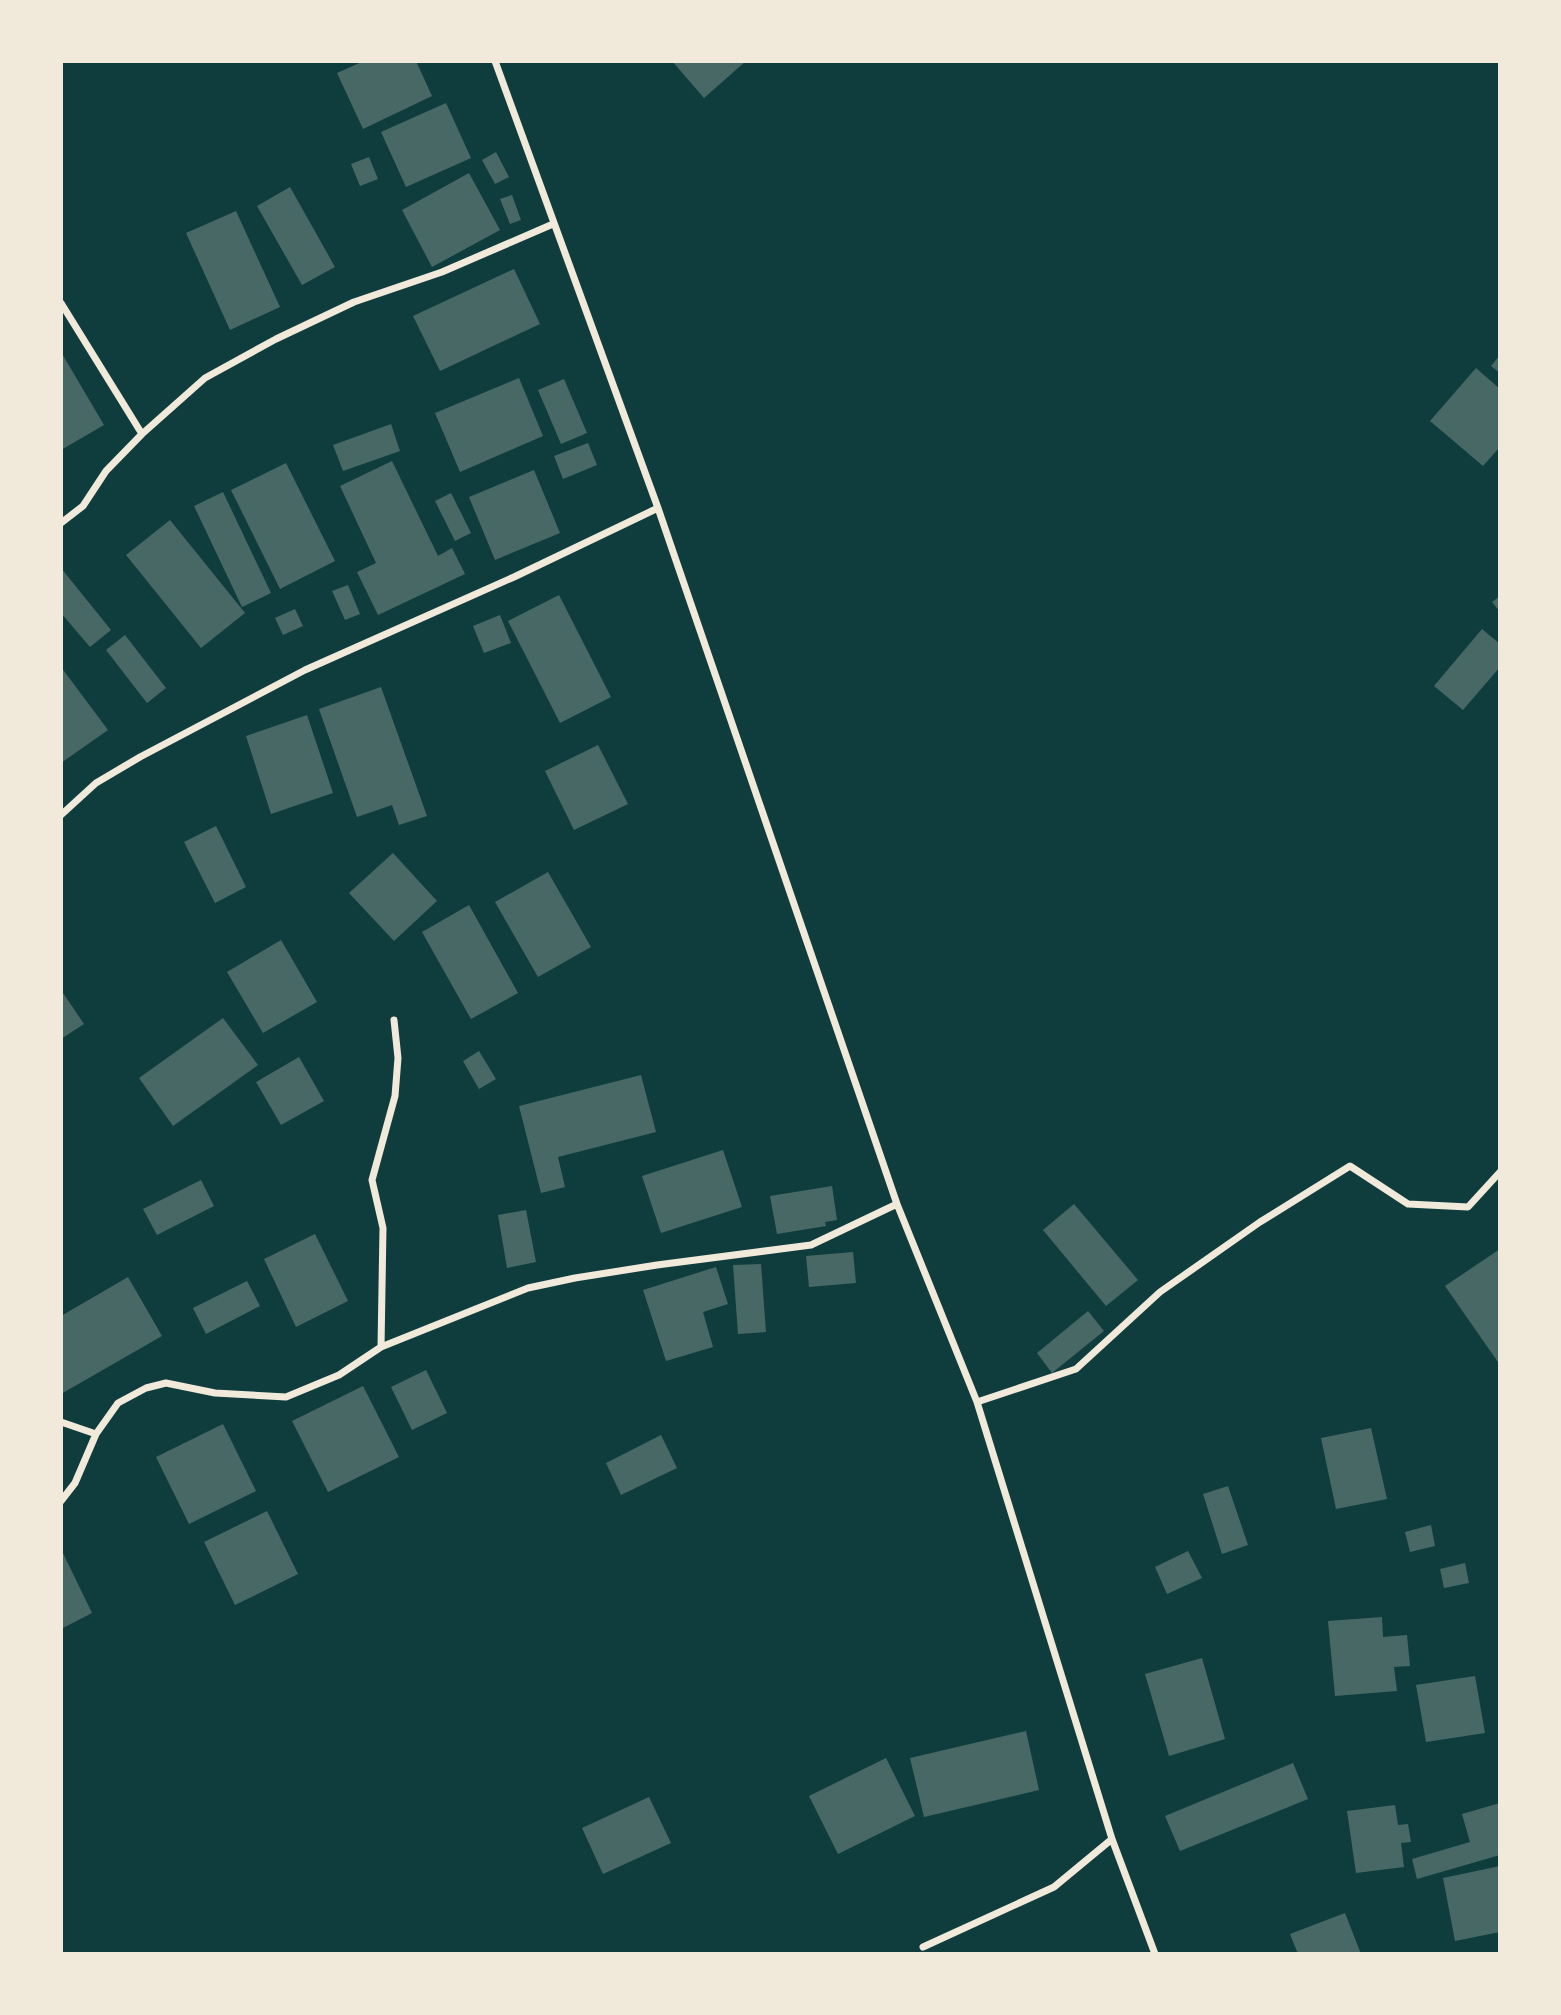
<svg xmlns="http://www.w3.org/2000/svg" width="1561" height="2015" font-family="'DejaVu Sans',sans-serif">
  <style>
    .building { fill: #486865 }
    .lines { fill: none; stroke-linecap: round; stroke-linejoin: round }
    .minor { stroke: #f1e9da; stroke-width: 7 }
  </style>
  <rect width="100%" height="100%" fill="#0f3d3e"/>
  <path class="building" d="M364 61H416L432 96 363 129 337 73Z
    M672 61H746L704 98Z
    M446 103 471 158 406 187 381 132Z
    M496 152 509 177 495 184 482 160Z
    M369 157 378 179 360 186 351 164Z
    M469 173 500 230 432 267 402 210Z
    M290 187 335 267 302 285 257 206Z
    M512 195 521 220 510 224 500 199Z
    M236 211 280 307 230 330 186 233Z
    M514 269 540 324 440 371 413 316Z
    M61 352 104 425 61 450Z
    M1500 355V373L1491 366Z
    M1476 368 1500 389V451L1498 449 1483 466 1430 421Z
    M519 378 543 436 460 472 435 413Z
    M564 379 587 433 561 444 538 390Z
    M391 424 400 451 343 471 333 445Z
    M588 443 597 465 563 479 554 456Z
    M392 461 438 556 452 548 465 574 378 615 357 572 376 563 340 486Z
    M286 463 335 561 280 589 231 490Z
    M534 470 560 533 495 560 469 497Z
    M223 492 271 593 242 607 194 506Z
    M451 493 471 533 455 541 435 501Z
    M170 520 245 613 201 648 126 555Z
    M61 568 111 630 90 647 61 613Z
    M348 585 360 614 345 620 332 591Z
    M559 595 611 697 560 723 508 621Z
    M1500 596V612L1492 602Z
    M295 609 303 626 283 635 275 618Z
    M500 615 511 643 484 653 473 626Z
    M1482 629 1500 644V667L1463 710 1434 686Z
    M125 635 166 688 147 703 106 650Z
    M61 667 108 730 61 763Z
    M381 687 427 816 399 825 392 805 357 817 319 709Z
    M307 715 333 793 271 814 246 736Z
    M598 745 628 804 574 830 545 771Z
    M216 826 246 887 215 903 184 842Z
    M393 853 437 901 394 941 349 893Z
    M548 872 591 947 538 977 495 902Z
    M469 905 518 993 471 1019 422 932Z
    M281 940 317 1002 263 1033 227 972Z
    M61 990 84 1024 61 1039Z
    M223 1018 258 1065 173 1126 139 1078Z
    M479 1051 496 1079 479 1089 463 1061Z
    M299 1057 324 1101 281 1125 256 1082Z
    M641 1075 656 1132 558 1157 565 1187 541 1193 519 1106Z
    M723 1150 742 1207 661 1233 642 1176Z
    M201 1180 214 1206 157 1235 143 1209Z
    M832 1186 837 1220 825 1222 826 1226 777 1234 770 1196Z
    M1074 1204 1138 1280 1106 1306 1043 1230Z
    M526 1210 536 1262 507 1268 498 1215Z
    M315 1234 348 1301 296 1327 264 1259Z
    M1500 1249V1365L1445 1286Z
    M853 1252 856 1283 809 1287 806 1256Z
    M761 1264 766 1332 738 1334 733 1265Z
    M716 1267 728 1304 703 1312 713 1347 666 1361 643 1290Z
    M128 1277 162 1336 61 1394V1316Z
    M247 1281 260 1306 206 1334 193 1308Z
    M1088 1311 1104 1331 1052 1373 1037 1353Z
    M426 1370 447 1413 412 1430 391 1387Z
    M363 1386 399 1457 328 1492 292 1421Z
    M223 1424 256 1491 189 1524 156 1457Z
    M1371 1428 1387 1499 1336 1509 1321 1438Z
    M661 1435 677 1468 621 1495 606 1463Z
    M1228 1486 1248 1545 1222 1554 1203 1494Z
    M267 1511 298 1574 235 1605 204 1542Z
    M1431 1525 1435 1546 1410 1552 1405 1532Z
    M61 1549 92 1613 61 1629Z
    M1188 1551 1202 1578 1167 1594 1155 1567Z
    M1465 1563 1469 1583 1444 1588 1440 1569Z
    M1382 1617 1383 1637 1407 1635 1410 1666 1394 1667 1397 1691 1335 1696 1328 1621Z
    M1202 1658 1225 1739 1169 1756 1145 1674Z
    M1475 1676 1485 1733 1426 1742 1416 1685Z
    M1026 1731 1039 1790 924 1817 910 1758Z
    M886 1758 915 1816 838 1854 809 1796Z
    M1293 1763 1308 1799 1180 1851 1165 1816Z
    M649 1797 671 1843 603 1874 582 1828Z
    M1500 1803V1855L1417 1879 1412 1859 1470 1842 1462 1814Z
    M1395 1805 1398 1825 1408 1824 1411 1842 1401 1843 1404 1867 1356 1873 1347 1811Z
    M1500 1866V1932L1455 1941 1443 1878Z
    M1345 1913 1361 1954H1298L1290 1934Z"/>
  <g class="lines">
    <path class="minor" d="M495 61 658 508 897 1204 977 1402 1112 1839 1155 1954
      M61 303 142 434
      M61 523 83 506 106 471 142 434 205 378 276 339 354 302 442 272 553 224
      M61 815 96 783 140 757 305 670 514 577 658 508
      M381 1347 383 1228 372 1180 395 1096 398 1058 394 1020
      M977 1402 1076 1369 1160 1292 1260 1222 1350 1166 1408 1204 1468 1207 1500 1172
      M61 1422 96 1434 118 1403 146 1388 166 1383 215 1393 286 1397 339 1375 381 1347 528 1288 575 1278 657 1265 811 1245 897 1204
      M61 1501 75 1483 96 1434
      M923 1947 1054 1887 1112 1839"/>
  </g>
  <rect width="1561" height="2015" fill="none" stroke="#f1e9da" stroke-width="126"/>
</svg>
